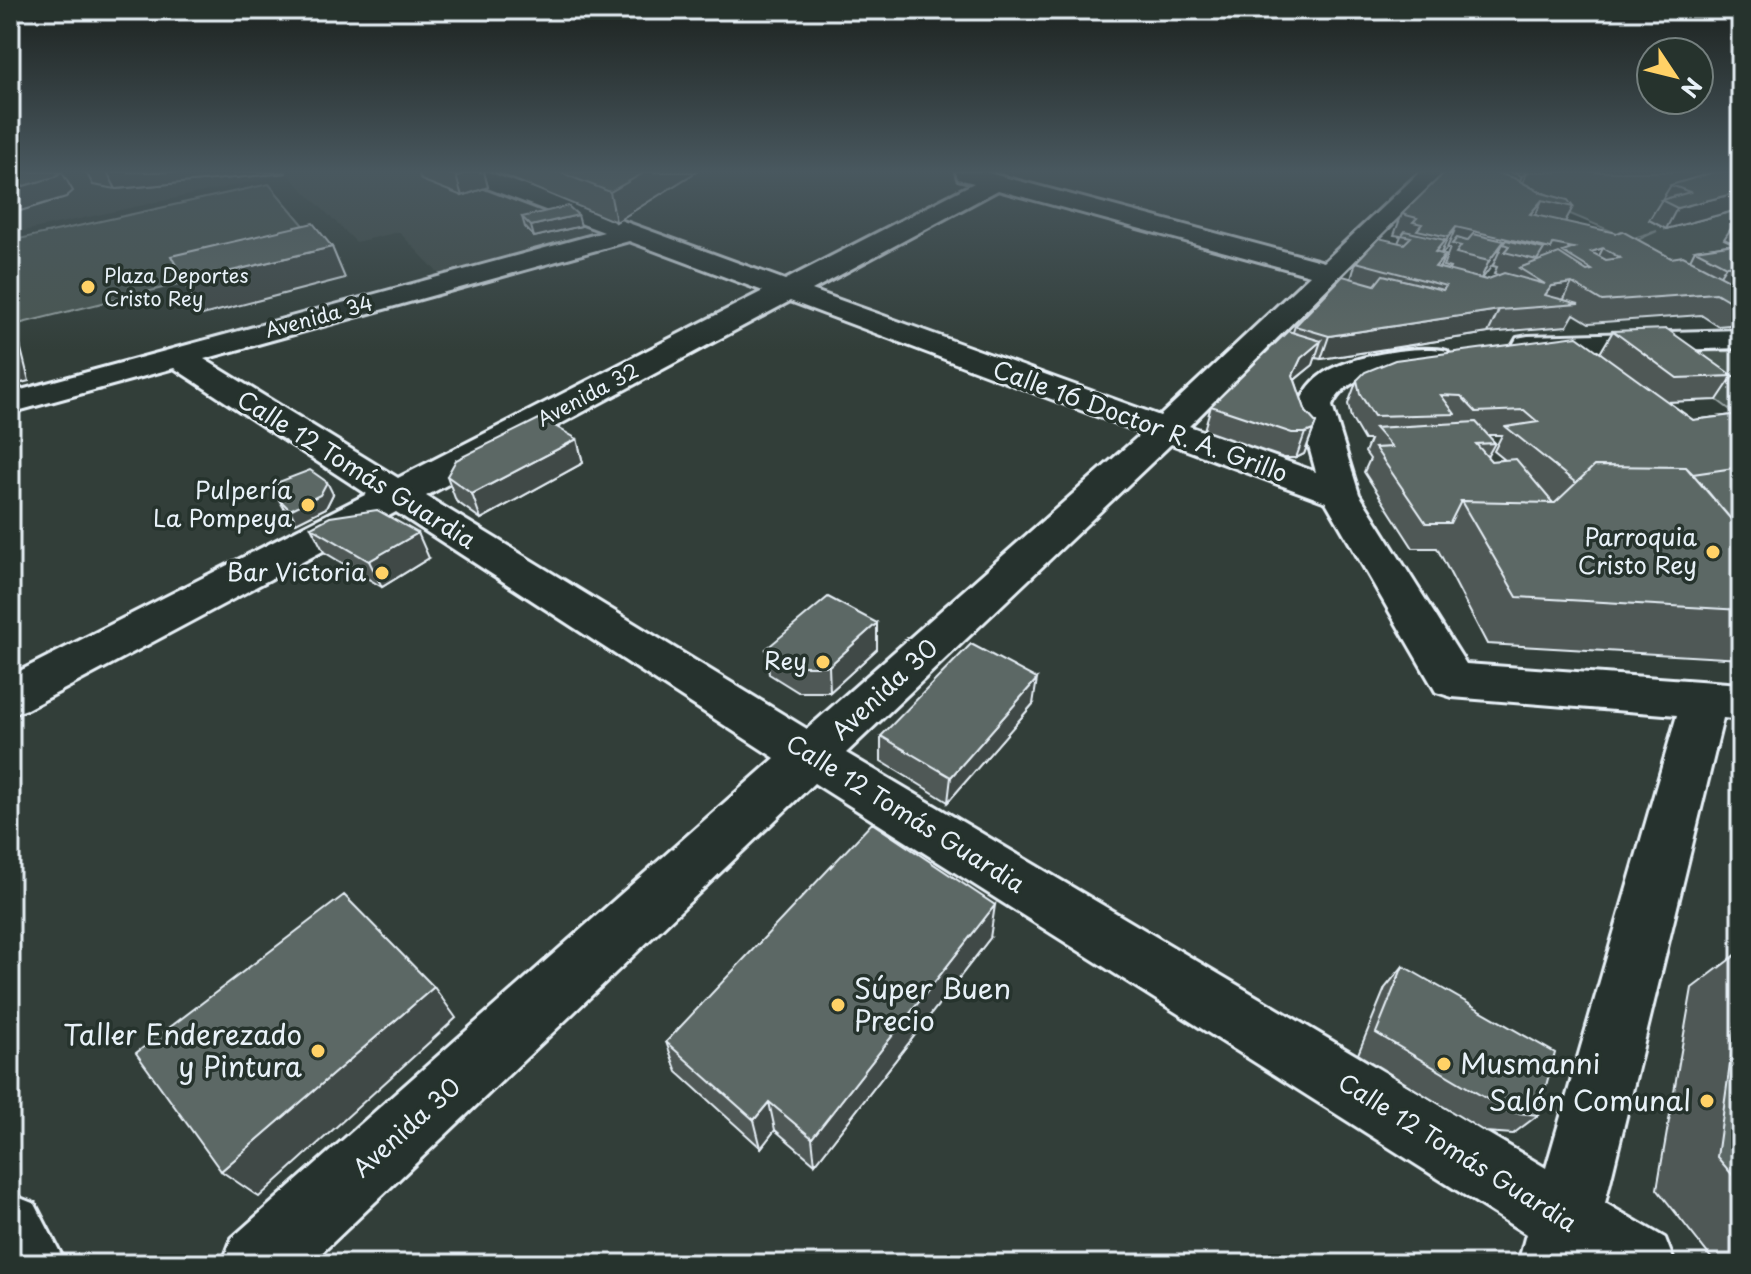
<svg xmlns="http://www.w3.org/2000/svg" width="1751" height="1274" font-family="'Playpen Sans',sans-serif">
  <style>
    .built { fill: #3f4b46 }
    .green { fill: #495651; stroke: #98a4a4; stroke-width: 2 }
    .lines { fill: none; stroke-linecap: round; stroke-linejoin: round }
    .minor-casing { stroke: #e8f1f8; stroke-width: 6 }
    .minor { fill: #26332d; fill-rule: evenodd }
    .wall { fill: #4f5957; stroke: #e8f1f8; stroke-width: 2; fill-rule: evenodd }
    .shaded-wall { fill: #404947; stroke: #e8f1f8; stroke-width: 2 }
    .building { fill: #5c6865; stroke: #e8f1f8; stroke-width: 2; fill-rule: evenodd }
    .poi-dot { fill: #ffd166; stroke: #26332d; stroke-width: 3 }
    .labels { text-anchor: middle; stroke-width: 7; stroke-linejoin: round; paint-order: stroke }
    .far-poi-label { font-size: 20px; fill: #e8f1f8; stroke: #26332d; text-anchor: start }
    .far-street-label { font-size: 20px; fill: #e8f1f8; stroke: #26332d }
    .street-label { font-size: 24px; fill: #e8f1f8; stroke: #26332d }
    .poi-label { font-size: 24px; fill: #e8f1f8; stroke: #26332d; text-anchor: end }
    .near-poi-label { font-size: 28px; fill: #e8f1f8; stroke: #26332d; text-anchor: start }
  </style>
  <rect width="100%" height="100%" fill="#323e39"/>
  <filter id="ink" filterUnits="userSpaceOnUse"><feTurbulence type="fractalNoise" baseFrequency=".0125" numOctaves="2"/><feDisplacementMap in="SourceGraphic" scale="16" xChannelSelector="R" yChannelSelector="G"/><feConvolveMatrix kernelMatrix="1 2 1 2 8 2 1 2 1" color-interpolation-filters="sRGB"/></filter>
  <g filter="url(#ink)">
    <path class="built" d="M10 172H456L609 231 441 276 399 232 356 242 287 174 10 234Z"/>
    <path class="green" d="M1470 172H1741L1661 206 1678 213 1651 221 1666 229 1741 209V246L1684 271 1611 252 1657 231 1630 239Z
      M269 184 323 248 10 326V241Z
      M1741 351V418L1653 352Z"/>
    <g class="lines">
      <defs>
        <path id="minor" d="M455 172H488L785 280 974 183 958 179 956 172H985L1324 262 1420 172H1444L1189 426 1316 472 1298 406C1304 394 1309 384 1320 376 1343 357 1418 344 1447 351L1452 358 1447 365C1410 374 1351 364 1332 406L1359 494 1466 664 1741 684V720L1723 718 1605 1203 1665 1238 1675 1264H1518L1526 1234 814 783 310 1264H222L232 1238 775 758 396 512 27 709 10 715V676L367 494 174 368 10 413V393L604 232 458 177ZM998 190 1310 275 1160 416 812 290ZM629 241 763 291 398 478 204 359ZM790 301 1142 433 807 729 426 496ZM1171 444 1326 502 1436 692 1452 697 1677 715 1546 1168 846 753Z
          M1741 330V348L1528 354 1517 352 1513 345 1517 338 1528 336Z
          M10 1194 35 1204 66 1264H10Z"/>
      </defs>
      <use href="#minor" class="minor-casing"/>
      <use href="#minor" class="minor"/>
    </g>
    <path class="wall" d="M86 172H286V173L116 189 93 185Z
      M418 172H484L488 187 462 196 421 180Z
      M496 172H696L616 222Z
      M1445 172H1525L1523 183 1573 207 1565 222 1671 258 1690 260 1695 250 1735 244 1724 239 1741 213V324L1718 326 1701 315 1589 323 1574 314 1567 326 1488 333 1321 359 1315 358 1313 365 1295 380 1306 412 1316 423 1304 454 1296 458H1284L1204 430 1211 406 1293 332 1295 326 1351 279 1356 262 1398 243 1401 236 1394 235 1402 214ZM1447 248H1450L1443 266 1450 268 1449 270 1439 268 1445 255 1442 254ZM1495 259 1493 266 1497 267 1494 274 1499 275 1486 280 1482 279Z
      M1710 172H1741V209L1666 229 1649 220 1671 185 1712 173Z
      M522 217 581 226 534 237 525 227Z
      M1613 331 1733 376 1717 400 1668 402 1693 420 1741 414V659L1487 644 1437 548H1413L1364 472 1370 459 1365 452 1370 440H1364L1351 418 1348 404 1357 380 1600 353ZM1487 435H1502L1494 451 1505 460 1491 461 1487 457 1495 443Z
      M577 439 583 463 481 519 456 501 447 476Z
      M276 483 333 494 326 508 296 523 285 510 278 498 282 493Z
      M311 527 429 558 382 587 324 552Z
      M877 623V649L830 692H798L769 674 766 649Z
      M1033 704 948 802 881 761V736Z
      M990 938 815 1164 775 1130 761 1148 677 1072 666 1042Z
      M1741 951V1264H1716L1657 1189 1692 988Z
      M1403 966 1538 1115 1513 1134 1485 1132 1358 1054 1385 988Z"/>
    <path class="shaded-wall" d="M62 172 73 191 66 197 17 212 10 202V190Z
      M107 172H286V173L116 189Z
      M469 172H484L488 187 462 196 456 176Z
      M645 172H696L616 222 610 192Z
      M1527 173 1518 193 1513 196 1522 176Z
      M1741 192V209L1666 229 1677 208Z
      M1542 200 1533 221 1530 214Z
      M578 215 581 226 534 237 531 226Z
      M1456 227 1447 248 1439 258 1448 237Z
      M1504 241 1494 263 1479 283 1489 261Z
      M332 247 345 278 202 315 185 282Z
      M1603 248 1592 270 1591 252Z
      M1445 255 1436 276 1435 267Z
      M1741 264V268L1730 285 1712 288 1726 266Z
      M1572 283 1561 305 1545 295 1552 286Z
      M1499 310 1488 333 1321 359 1329 336Z
      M10 331 20 345 29 381 10 386Z
      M1321 341 1313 365 1293 381V375L1301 358Z
      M1313 430 1304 454 1296 458 1305 433Z
      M577 439 583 463 481 519 472 494Z
      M327 482 333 494 326 508 296 523 290 510Z
      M418 533 429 558 382 587 369 561Z
      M877 623V649L830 692 829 666Z
      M1037 679 1033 704 948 802 951 777Z
      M995 905 990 938 815 1164 812 1138Z
      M434 987 456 1018 259 1197 221 1171Z
      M769 1102 775 1130 761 1148 754 1120Z"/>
    <path class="building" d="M10 172H61L55 177 10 190Z
      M445 172H469L456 176Z
      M559 172H645L610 192Z
      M1445 172H1494L1514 178 1542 193 1568 200 1573 207 1542 200 1530 214 1616 233 1622 231 1671 258 1683 256 1741 286V303H1733L1716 293 1602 301 1572 283 1552 286 1545 295 1579 304 1499 310 1329 336 1295 326 1343 276 1375 285 1383 275 1443 290 1446 286 1356 262 1379 238 1404 244 1411 237 1402 235 1405 231 1445 240 1435 252 1445 255 1435 267 1486 280 1504 273 1545 284 1519 268 1559 253 1587 271 1592 270 1563 252 1574 248 1553 244 1551 249 1456 227 1448 237 1417 230 1422 224 1413 222 1417 218 1402 214ZM1603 248 1620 258 1606 260 1591 252Z
      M1510 172H1525L1527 173 1522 176Z
      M1714 172H1741V192L1677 208 1661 200 1690 192 1671 185Z
      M568 206 578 215 531 226 522 217Z
      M313 223 332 247 185 282 171 256Z
      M1473 234 1504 241 1489 261 1456 253 1461 246 1452 244 1457 238 1467 241Z
      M1506 240 1544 249 1537 260 1504 252 1509 246 1503 244Z
      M1741 243V264L1726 266 1695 250Z
      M1667 329 1733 376 1677 378 1613 331Z
      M1288 331 1321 341 1301 358 1293 375 1306 412 1316 423 1313 430 1305 433H1292L1211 406Z
      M1577 336 1693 420 1741 414V467L1693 474 1686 467 1594 466 1576 483 1506 427 1538 422 1524 410 1476 412 1461 396 1441 395 1455 414 1374 416 1360 394 1357 380 1365 372 1395 360Z
      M541 418 577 439 472 494 447 476 456 460Z
      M1476 422 1495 443 1476 444 1491 461 1516 459 1553 503 1461 501 1450 523H1426L1375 448 1392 447 1375 428Z
      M1594 466 1686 467 1741 531V610L1517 597 1461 501 1555 503Z
      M1741 467V531L1693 474Z
      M310 470 327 482 320 495 290 510 278 498 284 490 276 483Z
      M377 510 418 533 369 561 311 527 330 517Z
      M828 597 877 623 829 666H796L766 649Z
      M971 644 1037 679 951 777 881 736Z
      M872 823 995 905 812 1138 769 1102 754 1120 666 1042Z
      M344 895 434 987 221 1171 136 1053Z
      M1403 966 1555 1053 1538 1115 1509 1112 1376 1033Z
      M1741 986V1185L1717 1157Z"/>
  </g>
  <linearGradient id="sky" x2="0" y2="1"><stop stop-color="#1c221f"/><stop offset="0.49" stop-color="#49585f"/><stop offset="1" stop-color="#49585f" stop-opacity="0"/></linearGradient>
  <rect width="1751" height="350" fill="url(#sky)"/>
  <g class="poi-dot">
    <circle cx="88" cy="287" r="8"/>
    <circle cx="308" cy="505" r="8"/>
    <circle cx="1713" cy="552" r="8"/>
    <circle cx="382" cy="573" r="8"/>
    <circle cx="823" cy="662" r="8"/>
    <circle cx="838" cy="1005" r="8"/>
    <circle cx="318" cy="1051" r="8"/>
    <circle cx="1444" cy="1064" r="8"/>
    <circle cx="1707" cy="1101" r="8"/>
  </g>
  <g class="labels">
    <g class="far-poi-label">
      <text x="104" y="283">Plaza Deportes<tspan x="104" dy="23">Cristo Rey</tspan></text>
    </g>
    <g class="far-street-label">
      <text transform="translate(319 317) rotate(-15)" y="7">Avenida 34</text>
      <text transform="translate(588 395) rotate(-28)" y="7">Avenida 32</text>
    </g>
    <g class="street-label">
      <text transform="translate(1140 422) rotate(20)" y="8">Calle 16 Doctor R. A. Grillo</text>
      <text transform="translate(356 470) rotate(32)" y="8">Calle 12 Tomás Guardia</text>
      <text transform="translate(885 690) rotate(-43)" y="8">Avenida 30</text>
      <text transform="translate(905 814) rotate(32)" y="8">Calle 12 Tomás Guardia</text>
      <text transform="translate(407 1128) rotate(-42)" y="8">Avenida 30</text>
      <text transform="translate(1457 1153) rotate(32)" y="8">Calle 12 Tomás Guardia</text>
    </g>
    <g class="poi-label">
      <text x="292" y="499">Pulpería<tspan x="292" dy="28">La Pompeya</tspan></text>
      <text x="1697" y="546">Parroquia<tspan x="1697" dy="28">Cristo Rey</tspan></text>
      <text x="366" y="581">Bar Victoria</text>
      <text x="807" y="670">Rey</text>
    </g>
    <g class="near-poi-label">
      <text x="854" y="999">Súper Buen<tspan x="854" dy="32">Precio</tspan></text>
      <text x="302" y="1045" text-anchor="end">Taller Enderezado<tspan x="302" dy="32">y Pintura</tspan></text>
      <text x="1460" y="1074">Musmanni</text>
      <text x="1691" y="1111" text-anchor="end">Salón Comunal</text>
    </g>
  </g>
  <rect width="1751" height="1274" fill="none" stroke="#26332d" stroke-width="40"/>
  <rect x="20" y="20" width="1711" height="1234" fill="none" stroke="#e8f1f8" stroke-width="3" filter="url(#ink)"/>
  <g transform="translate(1675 76) rotate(125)"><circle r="38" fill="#26332d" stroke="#747f7e" stroke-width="2"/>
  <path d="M0-6L14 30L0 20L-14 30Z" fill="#ffd166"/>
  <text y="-12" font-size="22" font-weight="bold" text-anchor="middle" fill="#e8f1f8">N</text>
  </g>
</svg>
